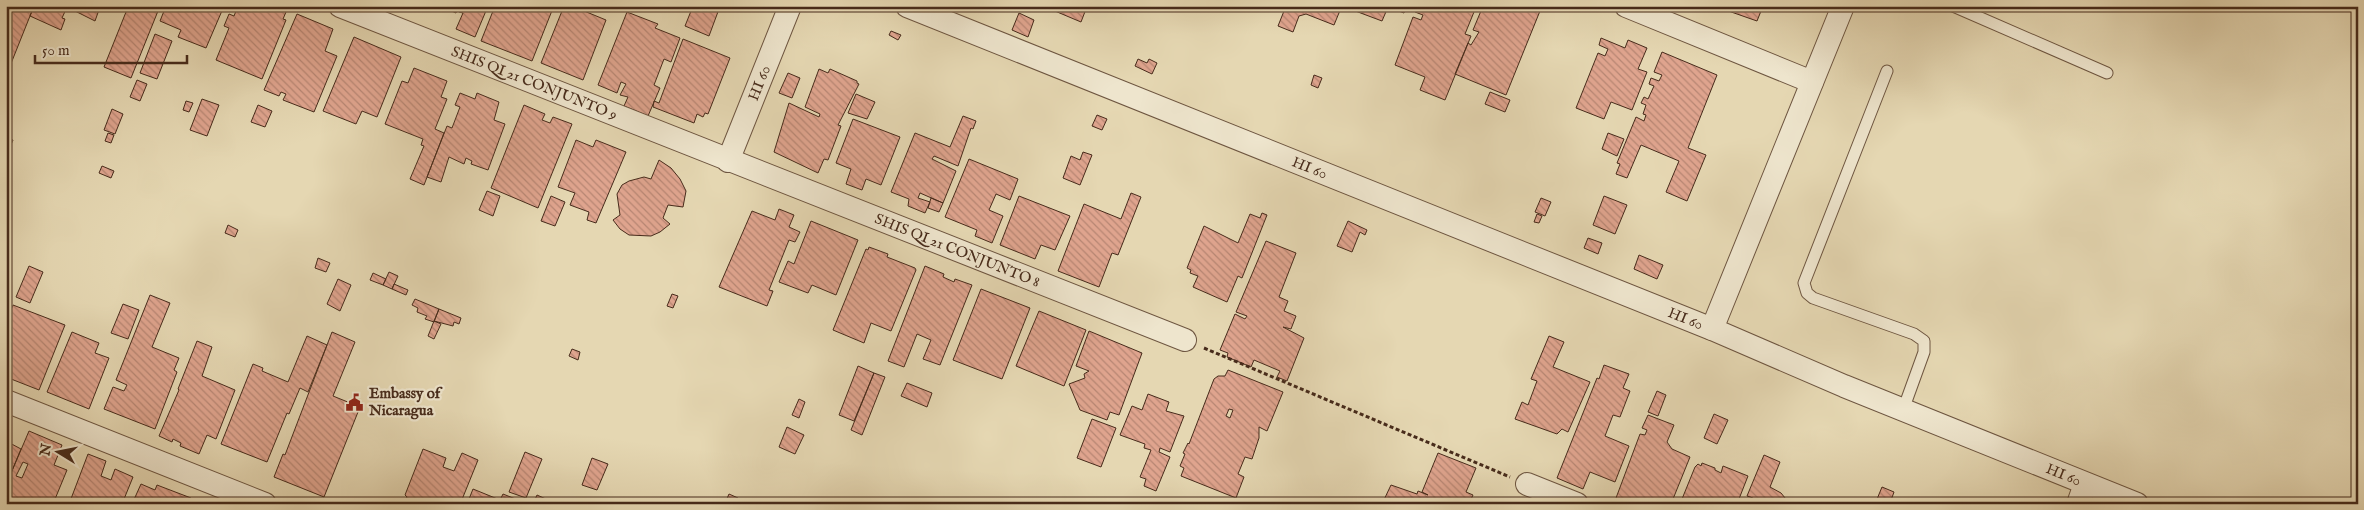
<svg xmlns="http://www.w3.org/2000/svg" width="2364" height="510" font-family="'IM FELL English',serif">
  <style>
    .building { fill: url(#building-back-hatch); stroke: #472b1b; fill-rule: evenodd }
    .lines { fill: none; stroke-linecap: round; stroke-linejoin: round }
    .service-casing { stroke: #6e5641; stroke-width: 13 }
    .minor-casing { stroke: #6e5641; stroke-width: 24 }
    .path { stroke: #472b1b; stroke-width: 3; stroke-dasharray: 4 2.5; stroke-linecap: butt }
    .service { stroke: #eee5cd; stroke-width: 11 }
    .minor { stroke: #eee5cd; stroke-width: 22 }
    .labels { text-anchor: middle; stroke-width: 4.5; stroke-linejoin: round; paint-order: stroke }
    .street-label { font-size: 15px; fill: #472b1b; stroke: #eee5cd }
    .poi-label { font-size: 15px; font-weight: bold; fill: #472b1b; stroke: #eee5cd; text-anchor: start }
  </style>
  <defs>
    <pattern id="building-back-hatch" width="6" height="6" patternUnits="userSpaceOnUse" patternTransform="scale(1.25)"><rect width="6" height="6" fill="#dfa48e"/><path d="M-1 5l2 2M0 0l6 6M5-1l2 2" fill="none" stroke="#b78673"/></pattern>
  </defs>
  <rect width="100%" height="100%" fill="#e5d7b2"/>
  <filter id="stains"><feTurbulence type="fractalNoise" baseFrequency=".004" numOctaves="4"/><feColorMatrix values="0 0 0 0 .2 0 0 0 0 .09 0 0 0 0 .02 0 0 0 .5 -.17"/></filter>
  <radialGradient id="worn" r=".72"><stop offset=".6" stop-color="#630" stop-opacity="0"/><stop offset="1" stop-color="#630" stop-opacity=".3"/></radialGradient>
  <path class="building" d="M6 6H34L8 71 6 70Z
    M34 6 40 8 41 6 100 7 95 21 67 7 62 18 65 19 61 30 30 16Z
    M112 6H160L131 78 104 67 126 12Z
    M166 6H224L206 48 178 37 181 30 160 21Z
    M238 6H256L266 10 267 12 269 6H272L286 12 283 19 286 20 262 79 216 60 229 28 224 26 229 14 234 16Z
    M441 6H488L475 37 456 29 463 13 459 12 460 9 458 8 456 13Z
    M495 6H548L553 8 532 61 481 41Z
    M564 6H572L606 20 583 80 541 63Z
    M693 6H712L719 9 709 36 685 26Z
    M1043 6H1078L1086 9 1081 22Z
    M1286 6H1351L1349 11 1341 8 1334 25 1306 14 1299 16 1293 32 1278 26Z
    M1351 6H1407L1404 13 1388 7 1382 21 1350 9Z
    M1417 6H1460L1459 8 1461 9 1463 6 1476 7 1465 34 1471 36 1445 100 1420 90 1425 77 1395 65 1413 17 1421 20 1423 15 1415 12Z
    M1483 6H1542L1506 95 1455 74 1468 43 1471 45 1479 32 1473 30Z
    M1707 6H1763L1757 21 1717 7V10Z
    M627 12 658 24 655 28 680 38 671 62 664 59 654 85 660 88 648 116 624 106 628 97 620 95 626 84 621 82 617 93 598 85Z
    M1019 13 1034 20 1028 37 1012 30Z
    M297 14 333 29 325 51 337 56 314 112 283 100 286 94 281 92 279 96 264 90Z
    M891 31 901 35 898 40 889 35Z
    M155 34 172 41 157 79 140 73Z
    M354 37 401 57 377 117 362 111 356 124 323 111Z
    M1601 38 1625 48 1628 40 1647 48 1638 69 1647 72 1632 110 1611 102 1604 119 1576 108 1598 53 1605 56 1608 49 1599 45Z
    M683 39 730 58 708 114 705 113 703 117 697 114 694 123 653 107 654 101 659 103Z
    M1662 52 1717 75 1688 148 1706 155 1687 201 1666 192 1679 161 1641 145 1627 178 1616 174 1620 164 1617 163 1636 117 1644 121 1646 115 1643 114 1646 105 1641 103 1644 97 1648 99 1654 86 1649 84 1651 78 1659 81 1662 75 1654 72Z
    M1138 59 1147 63 1149 59 1157 63 1152 74 1135 66Z
    M414 68 447 81 441 97 447 99 435 129 444 133 424 185 410 179 424 146 421 145 423 139 385 124 402 81 408 83Z
    M819 69 828 73 830 69 857 81V83L859 84 838 125 841 126 828 160 824 159 818 173 774 152 789 103 819 117 820 114 805 107Z
    M788 73 800 78 792 98 779 93Z
    M1314 75 1322 78 1318 88 1311 85Z
    M137 80 147 84 140 101 130 97Z
    M1490 92 1510 100 1505 112 1485 104Z
    M460 93 475 99 477 93 499 102 494 120 505 124 488 170 471 164 472 161 466 158 464 164 449 157 441 182 427 177 447 126 452 128 460 107 455 105Z
    M856 94 875 102 867 119 848 113Z
    M202 99 219 105 207 136 190 130Z
    M186 101 193 103 189 112 183 110Z
    M258 105 272 111 265 127 251 122Z
    M524 105 545 114 542 120 550 123 553 117 572 124 538 208 491 188Z
    M112 109 123 114 115 134 104 130Z
    M1097 115 1107 119 1102 130 1092 126Z
    M963 116 976 121 973 129 971 128 958 166 934 156 932 159 956 171 943 203 920 193 918 198 930 202 925 213 908 206 909 199 891 192 915 133 950 147Z
    M853 119 900 137 881 185 866 179 862 190 846 184 851 169 836 163Z
    M108 133 114 135 111 143 105 141Z
    M1608 133 1624 139 1617 156 1602 149Z
    M6 137 13 140 6 157Z
    M576 140 593 147 596 140 626 152 596 223 587 220 589 212 570 205 575 193 558 187Z
    M1083 152 1092 155 1080 185 1063 178 1071 156 1080 160Z
    M969 159 1018 179 1010 200 996 194 989 210 1003 216 992 243 975 236 977 230 945 217Z
    M659 160 671 168 680 179 686 191 683 207 668 205 663 218 670 224 660 232 651 236 629 235 620 229 613 220 620 215 617 194 622 185 629 181 644 177 651 179Z
    M102 166 114 171 111 178 99 173Z
    M487 191 500 196 493 216 479 210Z
    M1131 193 1141 197 1118 255 1112 253 1099 287 1058 271 1084 204 1121 219Z
    M551 196 565 202 555 226 541 221Z
    M1019 196 1070 216 1055 250 1041 245 1035 259 1000 245Z
    M1604 196 1627 205 1615 234 1593 225Z
    M931 198 943 203 939 212 928 208Z
    M1541 198 1551 202 1545 216 1535 212Z
    M779 209 794 215 789 227 800 232 795 242 789 240 769 290 773 291 767 306 719 287 752 211 775 220Z
    M1262 213 1267 215 1242 278 1238 276 1227 302 1193 287 1198 276 1190 273 1191 270 1187 268 1204 226 1238 243 1250 214 1260 218Z
    M1537 214 1542 216 1539 223 1534 222Z
    M811 221 858 240 836 295 812 285 808 293 779 282 788 261 794 264Z
    M1348 221 1367 230 1365 235 1360 232 1352 252 1337 246Z
    M228 225 238 230 235 237 225 233Z
    M1588 238 1602 243 1598 254 1584 248Z
    M1266 241 1296 253 1279 297 1288 301 1284 311 1296 316 1291 329 1283 327 1304 338 1287 381 1277 377 1280 371 1254 360 1251 367 1227 357 1228 353 1220 350 1235 314 1245 319 1247 316 1236 312Z
    M869 247 888 254 887 257 915 268 916 270 891 331 871 323 864 343 833 330 866 249 868 250Z
    M1639 255 1663 265 1657 279 1634 269Z
    M318 258 330 263 326 272 315 268Z
    M29 266 43 272 30 303 16 297Z
    M925 266 944 274 943 277 954 282 955 279 972 285 940 365 923 359 931 340 917 334 904 367 888 361Z
    M389 272 398 276 392 289 383 285Z
    M373 273 386 279 383 285 370 280Z
    M338 279 351 285 340 311 327 304Z
    M394 284 408 290 406 295 392 289Z
    M981 289 1030 308 1002 379 953 360Z
    M672 294 678 296 673 308 667 306Z
    M150 295 170 303 152 347 179 358 174 370 177 372 155 429 104 409 113 387 124 391 127 385 116 380Z
    M415 299 439 309 434 322 425 319 427 316 417 312 418 308 412 305Z
    M123 304 139 310 128 339 111 333Z
    M13 305 65 325 39 390 6 377V322Z
    M439 309 461 318 459 324 454 322 453 326 434 321Z
    M1039 311 1086 330 1064 386 1016 366Z
    M434 321 441 324 434 339 428 336Z
    M1089 331 1142 353 1119 415 1110 412 1107 420 1080 410 1069 384 1085 378 1084 374 1089 371 1076 366Z
    M72 332 99 343 95 353 109 358 89 409 47 392Z
    M332 332 355 342 333 396 360 407 324 497 274 477 283 454 285 455Z
    M307 336 327 345 308 392 300 388 289 414 287 413 267 462 221 444 253 364 263 368 262 371 288 382Z
    M1549 336 1564 342 1553 367 1590 382 1568 432 1562 429 1557 434 1515 419 1522 402 1528 405 1537 381 1531 379Z
    M197 341 212 347 202 376 235 390 216 439 207 435 199 454 180 446 181 443 173 439 172 442 159 436 179 390 178 389Z
    M572 349 580 352 578 360 569 356Z
    M1604 365 1629 374 1623 388 1630 391 1620 417 1613 415 1605 436 1629 446 1615 482 1590 472 1583 489 1557 478 1597 378 1599 379Z
    M858 366 874 373 854 421 839 415Z
    M1228 370 1283 392 1267 431 1259 427V438L1252 459 1245 457 1238 474 1244 477 1236 498 1181 476 1184 468 1180 466 1185 454 1183 453 1188 443 1189 444 1214 379 1218 376H1225ZM1229 409 1233 410 1230 418 1226 416Z
    M874 373 885 377 862 435 851 430Z
    M907 383 932 393 927 407 901 396Z
    M1657 391 1666 395 1658 416 1648 412Z
    M1148 394 1169 402 1166 411 1184 416 1170 452 1160 448 1159 452 1170 457 1156 491 1144 486 1146 479 1140 477 1151 450 1144 448 1145 444 1120 435 1132 406 1142 410Z
    M799 399 805 402 799 418 792 415Z
    M1714 414 1728 420 1717 444 1704 438Z
    M1648 415 1674 425 1667 442 1672 449 1690 457 1671 504H1631L1616 498 1640 434 1645 435 1647 430 1642 428Z
    M1092 419 1116 428 1101 467 1077 458Z
    M787 427 804 435 795 454 779 447Z
    M29 431 62 445 54 465 67 470 53 504H6V485ZM23 462 28 464 22 478 16 476Z
    M6 441 21 449 6 485Z
    M423 449 446 458 443 467 454 471 462 453 478 460 461 502 458 504H403L407 497 405 495Z
    M525 452 542 459 526 498 509 492Z
    M1438 453 1476 468 1466 492 1473 495 1469 504H1382L1391 485 1417 494 1418 491 1428 495 1422 492Z
    M88 454 106 461 101 476 111 480 115 469 133 477 122 504H69Z
    M1764 455 1780 462 1770 487 1781 493 1790 504H1750L1753 498 1747 496Z
    M592 458 608 464 597 490 582 485Z
    M1702 463 1715 468V470L1721 473 1723 466 1748 476 1737 504H1695L1682 499 1695 467 1698 464 1701 466Z
    M141 484 155 490 157 485 191 498 189 503 132 504Z
    M1882 487 1894 492 1890 503 1893 504H1875Z
    M473 489 500 500 503 494 523 502 522 504H467Z
    M729 494 738 498 736 504 725 503Z
    M537 495 557 504H533Z"/>
  <g class="lines">
    <defs>
      <path id="service" d="M1953 6 2107 73
        M1887 71 1804 283 1807 293 1813 298 1914 334 1924 341V352L1903 410"/>
      <g id="minor">
        <path id="s1" d="M340 6 1185 340"/>
        <path id="s2" d="M907 6 1712 329 1844 386 2137 504"/>
        <path d="M1626 6 1812 82"/>
        <path id="s3" d="M728 161 790 6"/>
        <path d="M1712 329 1843 6"/>
        <path d="M6 401 265 504"/>
        <path d="M1527 484 1577 504"/>
        <path d="M2078 504 2085 484"/>
      </g>
    </defs>
    <use href="#service" class="service-casing"/>
    <use href="#minor" class="minor-casing"/>
    <path class="path" d="M1204 348 1510 477"/>
    <use href="#service" class="service"/>
    <use href="#minor" class="minor"/>
  </g>
  <defs>
    <symbol id="civic-bare" viewBox="-9 -9 18 18"><path d="M-.6-6.5H3V-4.5H.6V-3L4-1V1h2V6H-6V1h2V-1L-.6-3ZM-1.2 2.5V6h2.4V2.5Z" fill="#8f2418" stroke="#eee5cd" stroke-width="2.5" paint-order="stroke"/></symbol>
  </defs>
  <g fill-rule="evenodd">
    <use href="#civic-bare" x="342" y="390" width="25" height="25"/>
  </g>
  <g class="labels">
    <g class="street-label">
      <text dy="5" stroke="none"><textPath href="#s1" startOffset="209">SHIS QI 21 CONJUNTO 9</textPath></text>
      <text dy="5" stroke="none"><textPath href="#s3" startOffset="84">HI 60</textPath></text>
      <text dy="5" stroke="none"><textPath href="#s2" startOffset="434">HI 60</textPath></text>
      <text dy="5" stroke="none"><textPath href="#s1" startOffset="664">SHIS QI 21 CONJUNTO 8</textPath></text>
      <text dy="5" stroke="none"><textPath href="#s2" startOffset="839">HI 60</textPath></text>
      <text dy="5" stroke="none"><textPath href="#s2" startOffset="1248">HI 60</textPath></text>
    </g>
    <g class="poi-label">
      <text x="369" y="398">Embassy of<tspan x="369" dy="17">Nicaragua</tspan></text>
    </g>
  </g>
  <rect width="2364" height="510" fill="none" stroke="#e5d7b2" stroke-width="25"/>
  <rect x="8" y="8" width="2349" height="495" fill="none" stroke="#472b1b" stroke-width="2.5"/>
  <rect x="12" y="12" width="2339" height="485" fill="none" stroke="#472b1b"/>
  <g transform="translate(58 452) rotate(280)" stroke="#eee5cd" stroke-width="4" paint-order="stroke">
  <path d="M0-4L9 19L0 12L-9 19Z" fill="#472b1b"/>
  <text y="-8" font-size="14" font-weight="bold" text-anchor="middle" fill="#472b1b">N</text>
  </g>
  <path d="M35 55v8h152v-8" fill="none" stroke="#472b1b" stroke-width="2.5"/>
  <text x="42" y="55" font-size="15" fill="#472b1b" stroke="#eee5cd" stroke-width="4" paint-order="stroke">50 m</text>
  <rect width="100%" height="100%" filter="url(#stains)"/>
  <rect width="100%" height="100%" fill="url(#worn)"/>
</svg>
